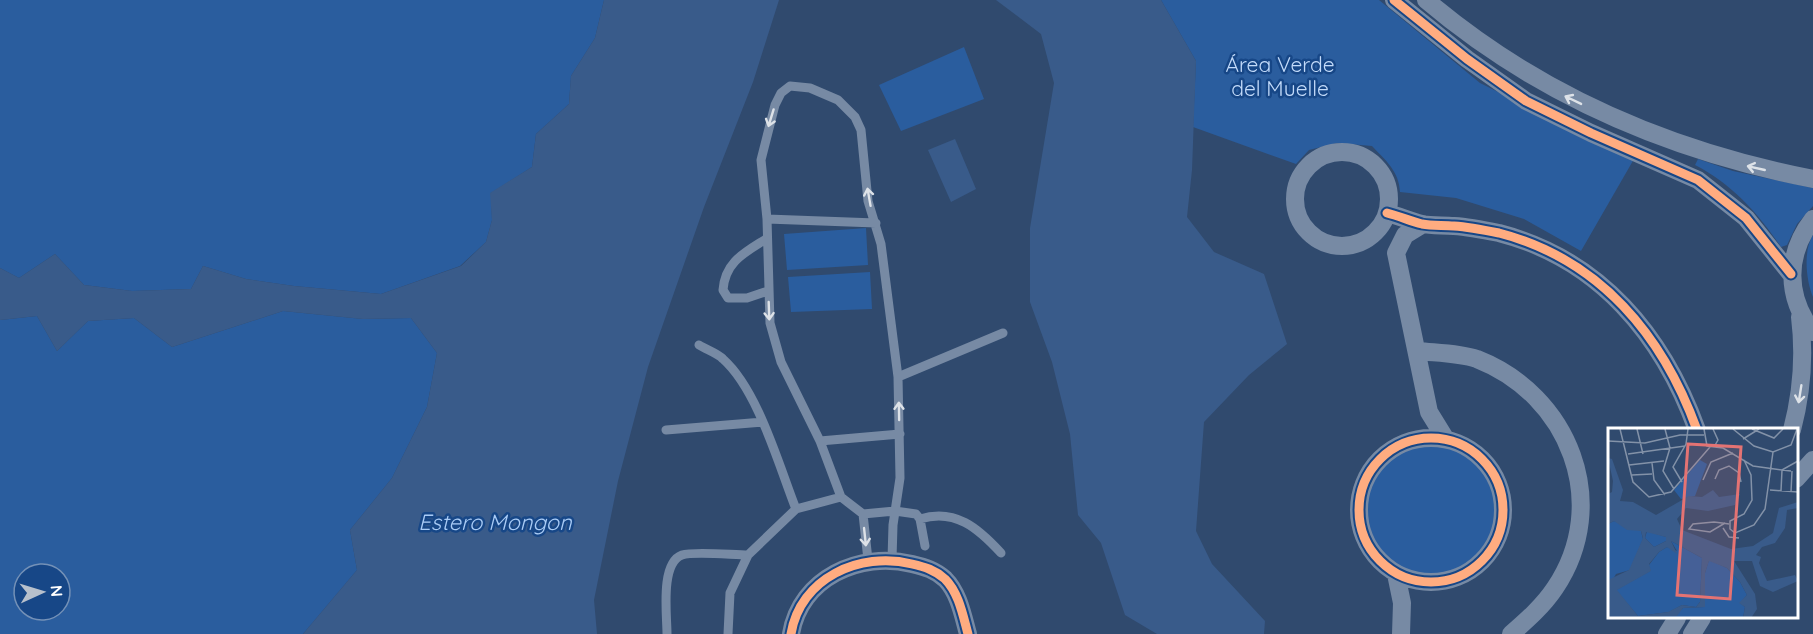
<svg xmlns="http://www.w3.org/2000/svg" width="1813" height="634" font-family="Quicksand,sans-serif">
  <style>
    .green { fill: #2a5d9e; fill-rule: evenodd }
    .water { fill: #395b8a }
    .lines { fill: none; stroke-linecap: round; stroke-linejoin: round }
    .service { stroke: #778aa4; stroke-width: 9 }
    .minor { stroke: #778aa4; stroke-width: 18 }
    .cycleway-casing { stroke: #174787; stroke-width: 13 }
    .cycleway { stroke: #ffac80; stroke-width: 9 }
    .oneway { stroke: #dde2e8 }
    .labels { text-anchor: middle; stroke-width: 5; stroke-linejoin: round; paint-order: stroke }
    .park-label { font-size: 21px; fill: #c3dbfa; stroke: #174787 }
    .water-label { font-size: 22px; font-style: italic; fill: #a9cbf5; stroke: #174787 }
    .inset-road { fill: none; stroke: #8392a8; stroke-width: 1.5 }
    .view { fill: #e47373; fill-opacity: 0.15; stroke: #e47373; stroke-width: 3 }
    .inset-edge { fill: none; stroke: #fff; stroke-width: 3 }
  </style>
  <rect width="100%" height="100%" fill="#304a6e"/>
  <path class="green" d="M0 0H604L595 38 571 76 569 104 536 134 532 167 491 193 492 220 486 242 460 266 381 294 294 286 246 279 203 266 191 289 132 291 84 285 55 254 19 278 0 268Z
    M1161 0H1379L1480 83 1634 159 1581 251 1524 219 1456 198 1400 192C1399 171 1386 161 1372 146L1337 143 1309 150 1296 164 1193 127 1196 61Z
    M964 47 984 99 901 131 879 85Z
    M1698 159 1733 171 1813 188V206L1797 224 1787 245 1781 247C1758 213 1732 184 1695 165Z
    M866 228 868 265 787 270 784 234Z
    M1813 235V297C1806 281 1803 250 1813 235Z
    M870 272 872 309 791 312 788 277Z
    M283 311 363 319 411 318 437 353 427 407 392 478 350 530 357 570 303 634H0V320L37 316 57 351 88 321 134 318 172 347ZM24 574H60V610H24Z
    M1359 510a72 72 0 1 1 144 0a72 72 0 1 1-144 0Z"/>
  <path class="water" d="M604 0H779L753 82 704 207 648 367 618 481 594 600 597 634H303L357 570 350 530 392 478 427 407 437 353 411 318 363 319 283 311 172 347 134 318 88 321 57 351 37 316 0 320V268L19 278 55 254 84 285 132 291 191 289 203 266 246 279 294 286 381 294 461 266 486 242 492 220 490 193 532 167 536 134 569 104 571 76 595 38Z
    M996 0H1161L1196 61 1192 170 1187 217 1214 252 1264 274 1287 344 1249 375 1204 422 1196 531 1212 564 1265 621 1264 634H1157L1125 615 1101 543 1078 515 1070 434 1052 362 1030 302V228L1054 83 1041 34Z
    M955 139 976 189 951 202 928 150Z"/>
  <g class="lines">
    <path class="service" d="M767 219 876 223
      M766 239C744 253 725 262 723 290L728 298H747L768 291
      M699 345C707 350 717 353 723 359 758 390 779 466 796 509
      M898 377 1003 333
      M666 430 763 422
      M820 441 900 434
      M863 514 868 560
      M920 519C955 508 978 528 1001 553
      M892 559 893 525 900 478 898 377 881 244 868 201 861 130 855 117 838 100 810 88 790 86 781 93 775 105 761 160 767 219 770 323 781 362 820 441 841 497 863 514 895 511 916 514 920 519 925 546
      M667 634C667 615 660 563 682 555 694 551 733 555 748 555
      M728 634 730 593 748 555 796 509 841 497"/>
    <path class="minor" d="M1394 0 1467 59 1526 101 1591 133 1698 180 1746 218 1791 274
      M1426 0C1538 95 1670 151 1813 179
      M1295 199a47 47 0 1 1 94 0a47 47 0 1 1-94 0Z
      M1387 213C1399 216 1410 221 1422 224 1432 226 1443 225 1454 226 1468 227 1484 230 1499 233 1600 259 1663 336 1697 430
      M1813 219C1785 255 1786 297 1813 332
      M1423 224 1405 235 1396 253 1429 412 1445 438
      M1418 351C1437 353 1459 353 1477 359 1569 395 1612 503 1555 588 1543 606 1527 620 1511 634
      M1792 430C1802 392 1805 357 1800 317
      M1359 510a72 72 0 1 1 144 0a72 72 0 1 1-144 0Z
      M1796 479 1813 460
      M1396 574 1402 603 1401 634
      M791 634C800 578 860 551 912 564 925 567 935 570 945 579 959 593 963 616 968 634
      M1667 634 1677 618
      M1692 634 1702 618"/>
    <defs>
      <path id="cycleway" d="M1394 0 1467 59 1526 101 1591 133 1698 180 1746 218 1791 274
        M1387 213C1399 216 1410 221 1422 224 1432 226 1443 225 1454 226 1468 227 1484 230 1499 233 1600 259 1663 336 1697 430
        M1359 510a72 72 0 1 1 144 0a72 72 0 1 1-144 0Z
        M791 634C800 578 860 551 912 564 925 567 935 570 945 579 959 593 963 616 968 634"/>
    </defs>
    <use href="#cycleway" class="cycleway-casing"/>
    <use href="#cycleway" class="cycleway"/>
  </g>
  <defs><path id="oneway-shaft" d="M-6 0H5M1.5-3L5.5 0L1.5 3" fill="none" stroke-width="1.6" stroke-linecap="round" stroke-linejoin="round" transform="scale(1.5)"/></defs>
  <g class="oneway">
    <use href="#oneway-shaft" transform="translate(1573 100) rotate(-154)"/>
    <use href="#oneway-shaft" transform="translate(771 118) rotate(107)"/>
    <use href="#oneway-shaft" transform="translate(1756 168) rotate(-167)"/>
    <use href="#oneway-shaft" transform="translate(869 197) rotate(-100)"/>
    <use href="#oneway-shaft" transform="translate(769 311) rotate(88)"/>
    <use href="#oneway-shaft" transform="translate(1800 394) rotate(99)"/>
    <use href="#oneway-shaft" transform="translate(899 411) rotate(-91)"/>
    <use href="#oneway-shaft" transform="translate(865 537) rotate(84)"/>
  </g>
  <g class="labels">
    <g class="park-label">
      <text x="1280" y="72">Área Verde<tspan x="1280" dy="24">del Muelle</tspan></text>
    </g>
    <g class="water-label">
      <text x="495" y="530">Estero Mongon</text>
    </g>
  </g>
  <g transform="translate(1608 428)">
    <rect width="190" height="190" fill="#304a6e"/>
    <path d="M92 32 99 36 87 68 73 71 66 62ZM6 93 33 103 35 111 22 142 8 146 4 153 0 152V96ZM39 103 58 109V113L46 119 37 110ZM63 113 94 130 92 174 88 179 74 177 61 184 30 188 8 162 42 143 41 137 51 124 59 119 69 123ZM101 132 119 140 132 154 139 167 132 175 137 179 135 190H45L69 185 75 180 96 179 97 145Z" fill="#2a5d9e"/>
    <path d="M0 30 4 31 15 62 12 73 25 74 48 87 81 68 94 69 105 62 111 69 132 66 127 77 100 83 78 80 69 91 74 102 123 121 145 118 165 105 171 80 190 74V80L179 82 177 100 167 115 154 119 148 127 153 129 151 135 159 153 187 147 190 153 165 164 152 158 144 133H126L147 166 149 181 143 190H135L137 179 131 175 139 167 132 154 119 140 101 133 97 145V179L75 180 69 188 0 190V152L21 142 35 110 33 103 19 102 6 93 0 96V66L4 64 5 53ZM38 104 58 109V113L46 119 37 110ZM63 113 94 130 92 174 88 179 74 177 60 184 30 188 9 162 43 143 41 136 51 124 59 119 69 126Z" fill="#395b8a" fill-rule="evenodd"/>
    <path class="inset-road" d="M12 1 25 54 41 69 63 64 102 19M29 1 35 26M57 1 62 20 55 43 66 61M96 1 99 18 115 20 145 38 174 42 190 33M105 1 110 12 106 19M125 1 146 18 165 24 183 17 189 1M144 1 166 10 175 1M135 11 151 1M0 13 37 15 72 7H96M20 26 77 18M136 32 143 47 144 72 136 86 122 93V101L127 105 146 97 157 81 165 24M44 35 46 52 57 67M21 37 56 33M24 47 44 46M107 51 111 42 121 38 131 45 133 54M95 52 103 34 125 25M74 54 65 39 78 16 80 1M162 62 190 64M173 63 174 42 183 43M183 64 184 43M117 95 102 104 81 101 85 96 106 94 114 95 121 96M115 100 121 109 131 110"/>
    <path class="view" d="M80 16 133 19 122 171 69 167Z"/>
    <rect width="190" height="190" class="inset-edge"/>
  </g>
  <g transform="translate(42 592) rotate(86)"><circle r="28" fill="#174787" stroke="#7491b7" stroke-width="1.5"/>
  <path d="M0-4.5L10 22L0 15L-10 22Z" fill="#b7c0cc"/>
  <text y="-9" font-size="16" font-weight="bold" text-anchor="middle" fill="#ffffff">N</text>
  </g>
</svg>
